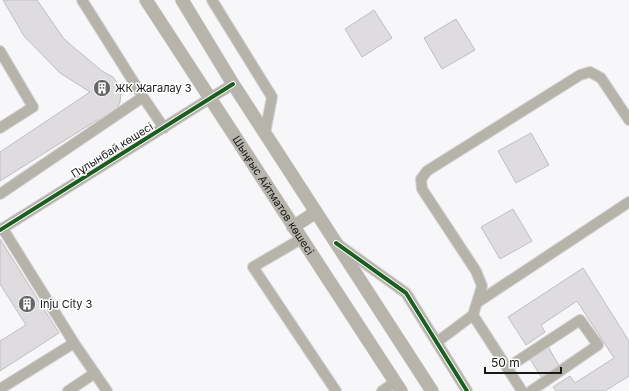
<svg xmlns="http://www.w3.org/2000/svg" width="629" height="391" font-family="Inter,sans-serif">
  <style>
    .building { fill: #dedcde; stroke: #bfbec0 }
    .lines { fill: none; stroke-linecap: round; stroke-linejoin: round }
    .minor-casing { stroke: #d4d4d5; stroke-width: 12 }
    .major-casing { stroke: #d4d4d5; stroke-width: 14 }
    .minor { stroke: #b6b3ab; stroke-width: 10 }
    .major { stroke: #b7b4ab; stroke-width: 13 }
    .cycleway-casing { stroke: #fff; stroke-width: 6 }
    .cycleway { stroke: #1b5e20; stroke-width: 4 }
    .labels { text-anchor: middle; stroke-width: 3; stroke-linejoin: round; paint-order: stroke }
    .poi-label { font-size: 11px; fill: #181819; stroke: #fff; text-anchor: start }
    .street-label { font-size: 11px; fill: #181819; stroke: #fff }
  </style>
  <rect width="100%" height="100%" fill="#f7f7fa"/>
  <path class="building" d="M3 0H37L64 39 102 71 113 77 118 84 121 93 120 102 116 111 104 120H97L0 181V152L90 92 60 73 24 36Z
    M374 10 392 38 362 57 345 29Z
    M456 19 475 50 442 69 424 38Z
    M531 133 549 165 516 183 498 151Z
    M513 209 532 241 500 259 481 227Z
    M0 239 59 333 0 371V341L26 325 0 284Z
    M583 268 629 341V376L605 391H556L553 387 570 376 575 383 614 358 577 301 541 325 545 332 526 345 508 317Z
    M546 343 561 369 543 380 527 354Z"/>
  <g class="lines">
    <defs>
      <path id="minor" d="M212 0 272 97 265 133
        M0 51 33 107 0 128
        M143 97 164 128
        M0 194 143 97 82 0
        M3 229 74 343 107 391
        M0 230 233 84
        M301 239 253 267 336 391
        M339 245 406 293 467 391
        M478 302 629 202
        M473 315 482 286 476 271 422 189 421 179 427 171 580 75 590 72 601 78 629 120
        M437 342 473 315 522 391
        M507 368 580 320 598 345 531 391
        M0 389 74 343
        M68 391 95 373
        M382 391 395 382"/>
      <g id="major">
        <path id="s1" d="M146 0 401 391"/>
        <path d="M182 0 233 84 432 391"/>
        <path d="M293 227 316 212"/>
      </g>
    </defs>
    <use href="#minor" class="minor-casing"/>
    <use href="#major" class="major-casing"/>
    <use href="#minor" class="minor"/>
    <use href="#major" class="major"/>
    <defs>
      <path id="cycleway" d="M0 230 233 84
        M336 243 406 293 467 391"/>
    </defs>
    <use href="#cycleway" class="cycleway-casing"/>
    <use href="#cycleway" class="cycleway"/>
  </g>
  <defs>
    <symbol id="building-disc" viewBox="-11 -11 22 22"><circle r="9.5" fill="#666668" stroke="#fff"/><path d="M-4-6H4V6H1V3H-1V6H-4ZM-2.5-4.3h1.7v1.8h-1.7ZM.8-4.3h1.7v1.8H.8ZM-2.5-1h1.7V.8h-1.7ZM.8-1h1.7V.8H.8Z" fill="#fff"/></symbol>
  </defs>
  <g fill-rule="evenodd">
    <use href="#building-disc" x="92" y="78" width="20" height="20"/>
    <use href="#building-disc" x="17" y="294" width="20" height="20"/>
  </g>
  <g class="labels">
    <g class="poi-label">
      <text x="115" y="92">ЖК Жагалау 3</text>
      <text x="40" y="308">Inju City 3</text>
    </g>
    <g class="street-label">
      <text transform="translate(112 150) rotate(-32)" y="4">Пұлынбай көшесі</text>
      <text dy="4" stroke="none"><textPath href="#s1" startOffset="233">Шыңғыс Айтматов көшесі</textPath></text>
    </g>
  </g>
  <path d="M485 367v6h76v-6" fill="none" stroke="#181819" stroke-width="2"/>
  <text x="491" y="367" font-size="12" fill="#181819" stroke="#ffffff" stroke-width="3" paint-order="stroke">50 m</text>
</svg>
